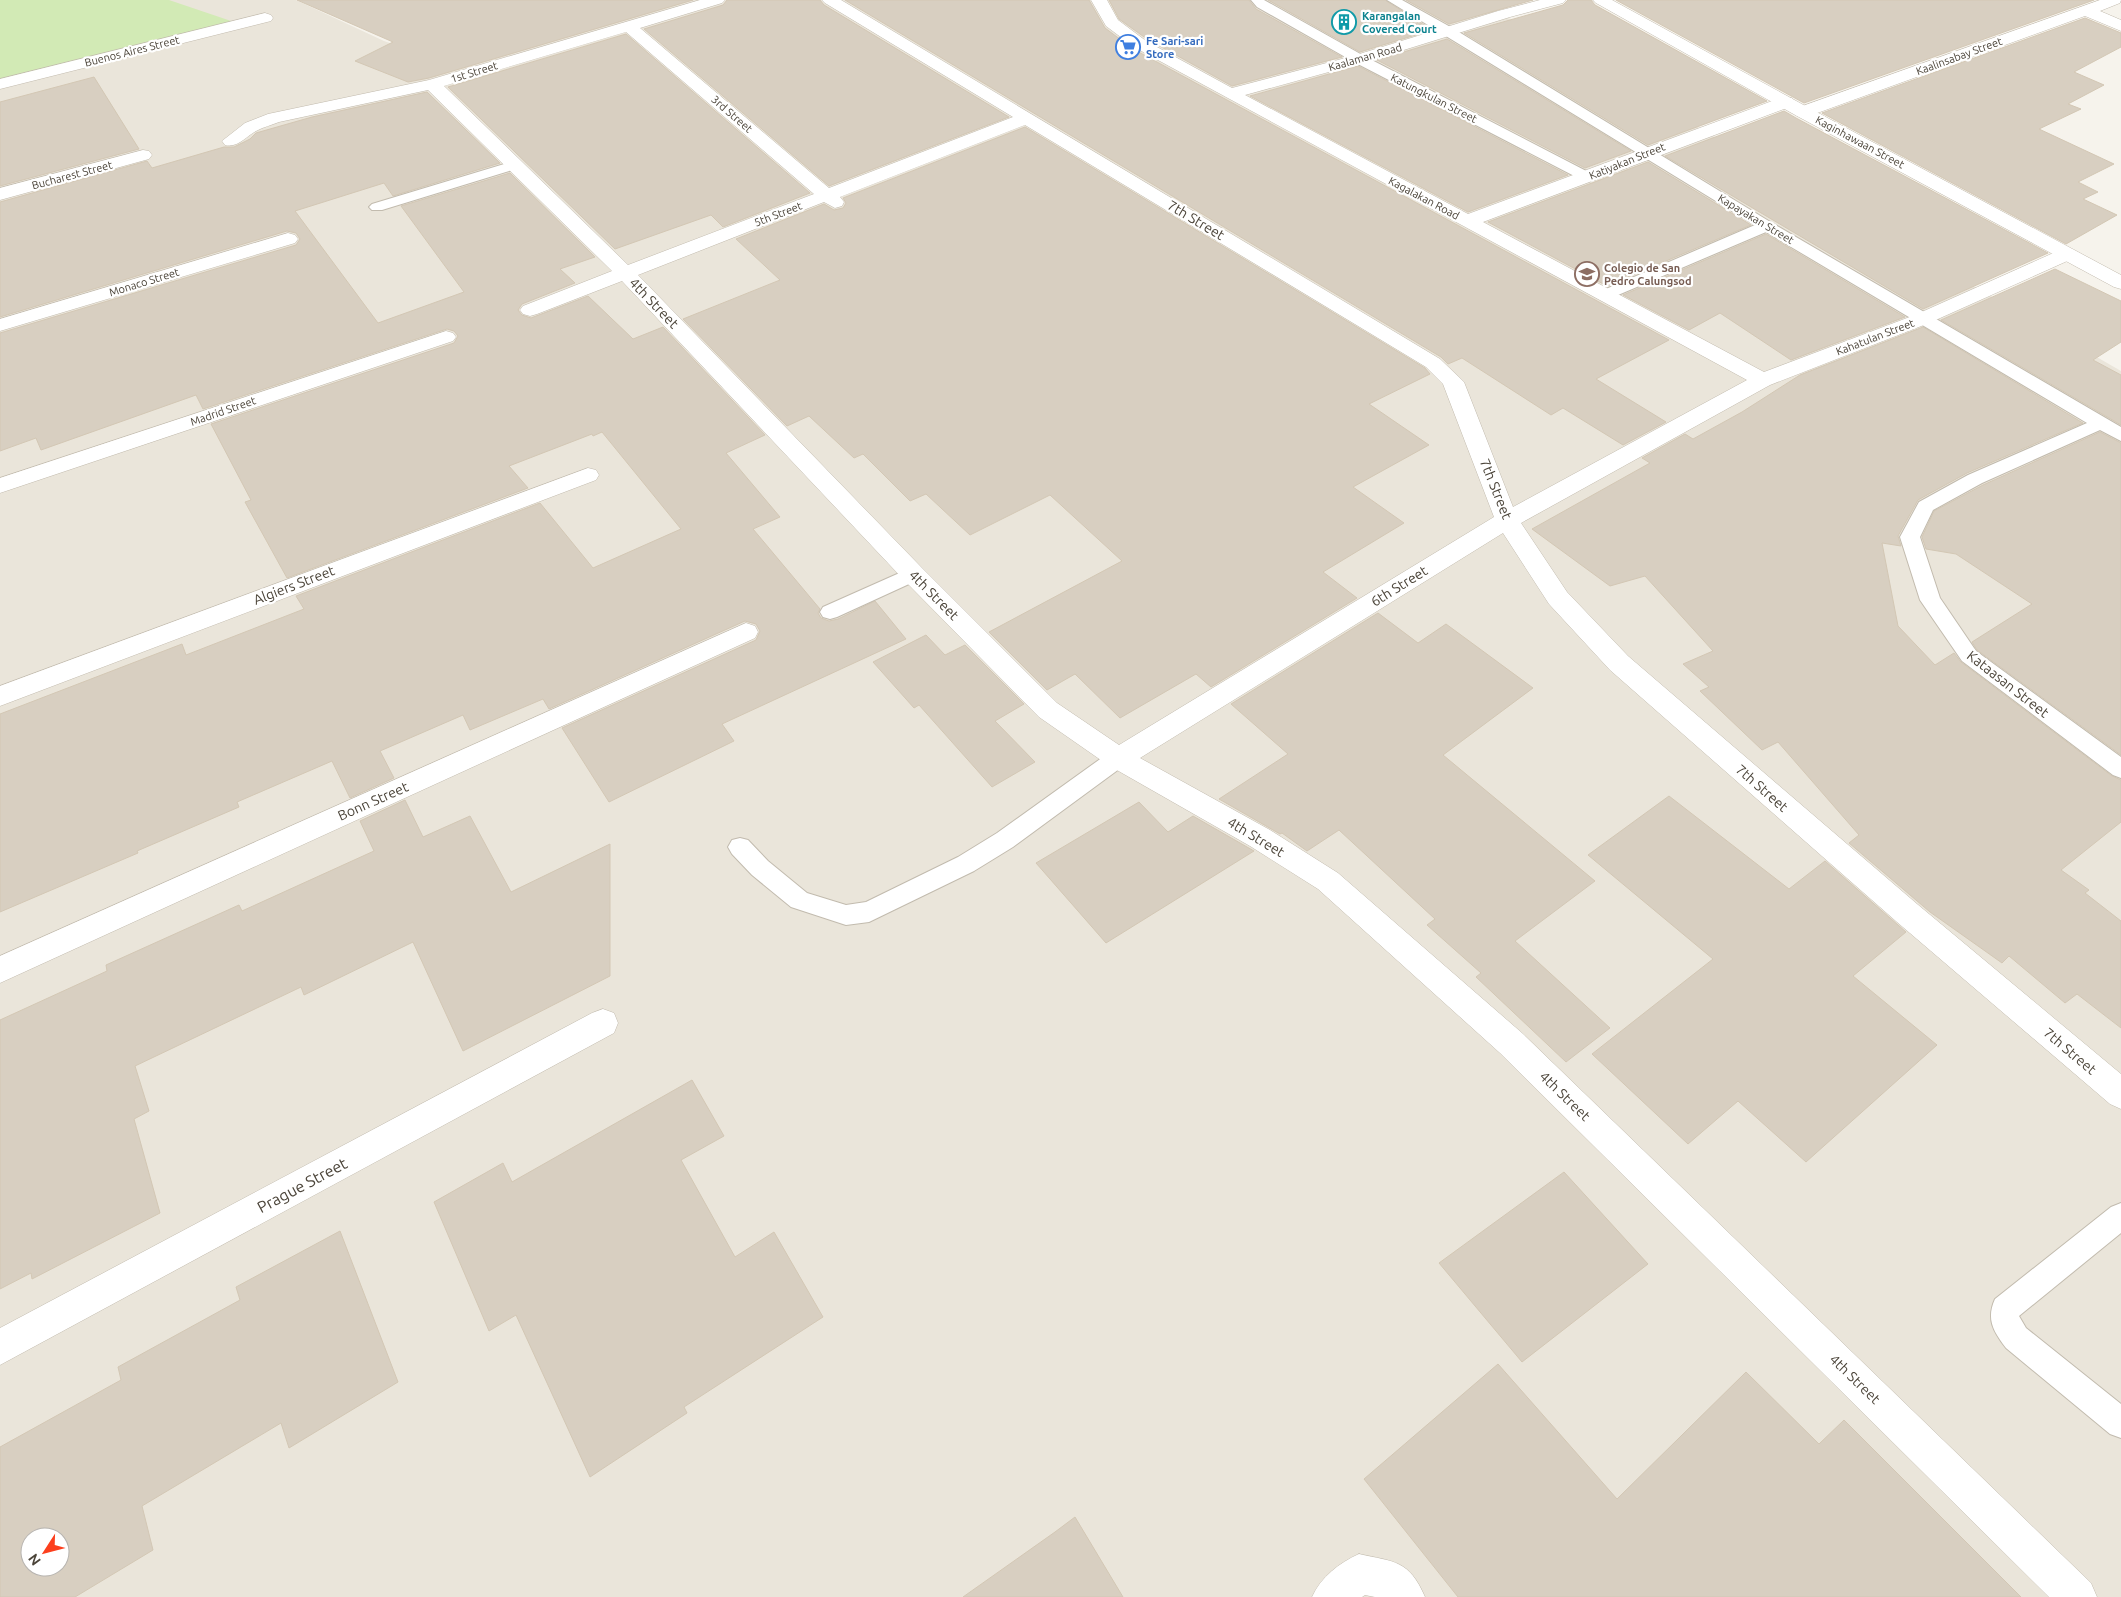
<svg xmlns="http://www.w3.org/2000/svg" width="2121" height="1597" font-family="Ubuntu,sans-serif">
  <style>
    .residential { fill: #eae5da; fill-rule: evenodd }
    .green { fill: #d2eab5 }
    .building { fill: #d8cfc1; stroke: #d3c7b4; fill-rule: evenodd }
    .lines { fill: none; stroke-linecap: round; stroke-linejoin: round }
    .service-casing { stroke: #c2bbae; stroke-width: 2 }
    .minor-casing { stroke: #c2bbae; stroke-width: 1 }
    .tertiary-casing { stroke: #c2bbae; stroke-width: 1 }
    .service { fill: #fff; fill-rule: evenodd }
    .minor { fill: #fff; fill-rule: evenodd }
    .tertiary { fill: #fff; fill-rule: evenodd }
    .labels { text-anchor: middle; stroke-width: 4.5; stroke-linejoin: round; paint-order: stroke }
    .far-culture-label { font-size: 11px; font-weight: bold; fill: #0d838f; stroke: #fff; text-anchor: start }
    .far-shop-label { font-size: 11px; font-weight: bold; fill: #366cbe; stroke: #fff; text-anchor: start }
    .far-street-label { font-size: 11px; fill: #4b4439; stroke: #fff }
    .far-education-label { font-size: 11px; font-weight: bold; fill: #785e54; stroke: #fff; text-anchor: start }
    .street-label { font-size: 14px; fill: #4b4439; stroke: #fff }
    .near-street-label { font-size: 16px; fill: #4b4439; stroke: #fff }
  </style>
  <rect width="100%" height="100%" fill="#f6f3ec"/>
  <path class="residential" d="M0 0H296L384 41 458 67 574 0H1477L2121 371V1597H0ZM30 1537H60V1567H30Z"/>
  <path class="green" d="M0 0H169L237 23 0 82Z"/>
  <path class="building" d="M297 0H693L429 78 408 82 355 61 393 42Z
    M727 0H820L824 5 1009 117 829 186 644 29 723 5Z
    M845 0H1089L1105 28 1133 49 1669 340 1596 379 1666 422 1623 445 1563 408 1551 415 1462 358 1448 364 1441 357Z
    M1109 0H1249L1256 9 1342 57 1232 86 1147 39 1119 19Z
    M1268 0H1385L1432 30 1360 52Z
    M1406 0H1533L1449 24Z
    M1568 0H1591L1595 5 1767 101 1648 145 1464 33 1563 5Z
    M1616 0H2094L1804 103Z
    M2085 18 2121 33V47L2074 72 2104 85 2068 104 2081 109 2039 129 2114 164 2078 182 2098 192 2083 199 2117 215 2066 244 1822 113Z
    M626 34 810 193 723 227 711 215 615 249 448 87Z
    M1447 39 1631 151 1585 168 1377 60Z
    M1358 66 1568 175 1468 212 1250 96Z
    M94 77 139 149 0 186V102Z
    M427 92 500 163 393 196 384 183 295 211 378 323 464 292 401 206 510 173 595 257 560 269 575 283 522 304 518 310 522 315 531 318 588 296 633 339 663 327 765 435 726 453 780 517 753 529 820 609 818 613 821 618 829 621 838 619 875 601 906 639 722 724 734 741 609 802 562 728 756 640 760 631 756 624 745 621 549 709 543 699 470 730 463 715 380 751 394 778 350 798 332 761 237 802 239 807 137 851 138 853 0 912V714L182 644 186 655 304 609 296 596 540 503 593 568 681 529 602 432 593 436 592 434 509 466 528 488 287 578 245 502 251 500 211 424 454 343 458 336 454 331 447 329 203 409 196 395 41 450 36 438 0 451V333L296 245 300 239 296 233 287 231 0 317V202L147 161 152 168 224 147H234L250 139 256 133 312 117Z
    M1784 111 1796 118 2048 253 1923 309 1665 156Z
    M1025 127 1425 368 1430 374 1369 404 1429 445 1353 487 1404 523 1323 572 1357 598 1211 687 1196 674 1120 718 1075 674 1047 690 989 632 1122 561 1050 495 970 535 926 494 910 501 863 454 854 458 809 416 787 426 683 319 780 280 736 239 824 204 834 210 843 208 846 203 843 198Z
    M1648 162 1751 225 1607 286 1488 222Z
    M1766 234 1905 317 1791 360 1720 313 1689 330 1623 295Z
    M2055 269 2121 301V342L2093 360 2121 375V425L1941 320Z
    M1923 327 2083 423 1967 473 1918 500 1898 536 1901 546 1882 543 1898 626 1935 665 1954 653 1961 662 2112 776 2121 780V822L2061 870 2089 890 2085 893 2121 921V1028L2077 994 2065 1003 2009 956 2002 963 1930 912 1849 843 1859 835 1778 742 1762 750 1700 691 1709 687 1683 664 1713 651 1645 576 1610 586 1532 529 1650 463 1642 458 1685 434 1693 439 1742 412 1800 375Z
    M2100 432 2121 443V755L1977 650 1972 642 2032 604 1956 554 1926 549 1922 537 1934 511 1983 485Z
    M1378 613 1418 643 1446 624 1533 688 1443 755 1595 881 1515 941 1610 1028 1566 1062 1476 977 1481 973 1427 925 1435 919 1339 830 1307 851 1282 833 1280 834 1219 799 1288 754 1231 704Z
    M926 635 945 655 965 645 1024 704 995 721 1035 762 992 787 919 705 914 708 873 662Z
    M1669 796 1789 889 1825 861 1906 932 1853 976 1937 1045 1806 1162 1738 1101 1688 1144 1592 1054 1713 959 1588 855Z
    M405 800 423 837 470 816 511 892 610 844V976L463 1051 413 942 304 995 301 987 135 1066 149 1111 134 1119 160 1213 32 1279 31 1273 0 1289V1020L107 971 106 965 239 905 242 911 374 851 360 821Z
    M1139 802 1168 832 1193 816 1254 851 1106 943 1036 863Z
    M692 1080 724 1136 681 1160 735 1257 774 1232 823 1317 684 1407 687 1413 590 1477 516 1315 489 1331 434 1202 503 1163 512 1182Z
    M1564 1172 1648 1264 1522 1362 1439 1263Z
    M340 1231 398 1382 289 1448 281 1423 142 1506 153 1550 75 1597H0V1447L121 1380 118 1367 240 1300 236 1287ZM30 1537H60V1567H30Z
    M1498 1364 1617 1499 1746 1372 1819 1444 1844 1420 2021 1597H1458L1364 1479Z
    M1075 1517 1123 1597H963L1055 1532Z"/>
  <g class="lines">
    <defs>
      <path id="service" d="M1251 0H1264L1364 56 1592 174 1594 177 1592 180H1582L1354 62 1257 7Z
        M1387 0H1402L1454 29 1772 223 2121 427V441L2100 430 1982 483 1933 510 1920 537 1940 598 1976 651 2121 757V778L2113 775 1962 661 1920 600 1900 537 1919 502 1968 475 2087 423 1766 232 1611 298H1599L1597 295 1599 292 1755 225Z
        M514 161 519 162 521 165 519 168 382 210H372L369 207 372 204Z
        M913 567 920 569 923 574 920 579 837 617 830 619 823 617 820 612 823 607Z
        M1118 750 1126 752 1129 758 1126 764 1013 847 974 871 869 922 846 925 791 907 752 875 732 854 728 847 732 840 740 838 748 840 768 861 807 893 846 905 866 902 958 857 997 833 1110 752Z
        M2121 1203V1233L2019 1316 2026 1328 2121 1404V1438L2110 1434 2006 1348C1993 1331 1986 1319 1995 1299L2111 1207Z"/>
      <path id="minor" d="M700 0H725L722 3 640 28 829 188 1013 117 825 3 822 0H841L1440 359 1464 382 1513 507 1747 380 1134 47 1106 26 1091 0H1107L1118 20 1146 41 1232 88 1353 56 1498 11 1540 0H1566L1563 3 1510 17 1365 62 1245 95 1468 214 1740 113 1780 98H1792L1794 102 1792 106 1483 222 1764 372 1915 315 2060 250 2067 248 2074 250 2077 254 2074 258 1929 323 1770 385 1521 523 1567 592 1628 656 1917 904 2121 1074V1109L2110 1104 1897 922 1610 670 1549 604 1503 533 1140 758 1270 830 1338 873 1522 1033 2091 1583 2097 1597H2049L1500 1053 1318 889 1250 846 1108 765 1039 717 904 580 622 281 537 314 530 316 523 314 520 310 523 306 612 271 428 90 279 122C272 125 263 127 256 131 245 137 238 148 225 145L222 141 245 123 268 114 429 80ZM626 32 814 194 628 265 444 86ZM1025 125 1426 367 1443 384 1494 517 1119 745 1057 703 922 568 638 275 824 202 835 208 842 206 844 202 840 197Z
        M2100 0H2121L2120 3 2100 11 2121 20V31L2085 16 1809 116 1803 117 1797 116 1794 112 1797 108Z
        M265 13 271 15 273 18 271 21 0 89V79Z
        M143 150 149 151 152 155 149 159 0 200V188Z
        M288 233 295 235 298 239 295 243 0 331V319Z
        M446 331 453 333 456 337 453 341 0 493V478Z
        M588 468 596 470 599 475 596 480 0 706V686Z
        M746 623 755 626 758 632 755 638 0 983V956Z
        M603 1009 614 1013 618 1023 614 1033 0 1365V1328L592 1013Z
        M1359 1554C1395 1562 1409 1560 1425 1597H1375L1365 1595 1362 1597H1312C1321 1577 1339 1563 1359 1554Z"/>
      <path id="tertiary" d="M1593 0H1612L1809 108 2121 275V289L2114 287 1797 116 1596 3Z"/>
    </defs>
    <use href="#service" class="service-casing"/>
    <use href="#minor" class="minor-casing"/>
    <use href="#tertiary" class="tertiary-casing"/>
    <use href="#service" class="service"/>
    <use href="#minor" class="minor"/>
    <use href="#tertiary" class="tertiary"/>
  </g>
  <defs>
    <symbol id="building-ring" viewBox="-11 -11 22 22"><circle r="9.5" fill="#fff" stroke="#0f9aa8" stroke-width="1.5"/><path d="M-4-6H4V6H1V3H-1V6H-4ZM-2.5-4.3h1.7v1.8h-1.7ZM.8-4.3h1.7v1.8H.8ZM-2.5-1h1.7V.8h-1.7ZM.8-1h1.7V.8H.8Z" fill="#0f9aa8"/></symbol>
    <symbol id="supermarket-ring" viewBox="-11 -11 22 22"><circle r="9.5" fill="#fff" stroke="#3f7fe0" stroke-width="1.5"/><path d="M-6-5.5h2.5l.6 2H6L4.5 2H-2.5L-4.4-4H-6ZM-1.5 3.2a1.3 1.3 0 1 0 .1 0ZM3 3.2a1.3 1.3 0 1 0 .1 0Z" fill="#3f7fe0"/></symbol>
    <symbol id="school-ring" viewBox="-11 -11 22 22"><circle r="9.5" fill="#fff" stroke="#8d6e63" stroke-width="1.5"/><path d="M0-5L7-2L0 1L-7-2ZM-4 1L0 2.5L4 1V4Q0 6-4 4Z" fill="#8d6e63"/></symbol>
  </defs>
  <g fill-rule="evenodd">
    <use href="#building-ring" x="1330" y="8" width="28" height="28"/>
    <use href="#supermarket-ring" x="1114" y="33" width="28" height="28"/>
    <use href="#school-ring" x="1573" y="260" width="28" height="28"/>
  </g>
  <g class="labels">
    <g class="far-culture-label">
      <text x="1362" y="20">Karangalan<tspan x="1362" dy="13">Covered Court</tspan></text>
    </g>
    <g class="far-shop-label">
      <text x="1146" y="45">Fe Sari-sari<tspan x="1146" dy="13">Store</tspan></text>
    </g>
    <g class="far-street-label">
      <text transform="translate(132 51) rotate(-14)" y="4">Buenos Aires Street</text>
      <text transform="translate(1959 56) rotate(-20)" y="4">Kaalinsabay Street</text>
      <text transform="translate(1365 57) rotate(-16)" y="4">Kaalaman Road</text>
      <text transform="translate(474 72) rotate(-17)" y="4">1st Street</text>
      <text transform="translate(1434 98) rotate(27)" y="4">Katungkulan Street</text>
      <text transform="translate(732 114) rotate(41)" y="4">3rd Street</text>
      <text transform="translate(1860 142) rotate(28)" y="4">Kaginhawaan Street</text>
      <text transform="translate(1627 161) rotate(-22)" y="4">Katiyakan Street</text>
      <text transform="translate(72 175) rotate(-15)" y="4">Bucharest Street</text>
      <text transform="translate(1424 198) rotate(28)" y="4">Kagalakan Road</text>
      <text transform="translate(778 214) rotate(-21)" y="4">5th Street</text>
      <text transform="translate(1756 219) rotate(31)" y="4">Kapayakan Street</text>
      <text transform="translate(144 282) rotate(-17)" y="4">Monaco Street</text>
      <text transform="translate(1875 337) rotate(-21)" y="4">Kahatulan Street</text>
      <text transform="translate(223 411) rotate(-19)" y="4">Madrid Street</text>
    </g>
    <g class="far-education-label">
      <text x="1604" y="272">Colegio de San<tspan x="1604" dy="13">Pedro Calungsod</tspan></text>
    </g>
    <g class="street-label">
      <text transform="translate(1196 220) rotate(31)" y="5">7th Street</text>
      <text transform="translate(654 303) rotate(46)" y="5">4th Street</text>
      <text transform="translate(1496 489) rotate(68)" y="5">7th Street</text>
      <text transform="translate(294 585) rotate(-21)" y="5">Algiers Street</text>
      <text transform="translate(1399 586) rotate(-32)" y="5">6th Street</text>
      <text transform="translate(934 595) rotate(45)" y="5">4th Street</text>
      <text transform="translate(2008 684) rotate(38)" y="5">Kataasan Street</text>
      <text transform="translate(1762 788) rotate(41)" y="5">7th Street</text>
      <text transform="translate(373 801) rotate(-24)" y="5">Bonn Street</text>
      <text transform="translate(1256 837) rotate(31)" y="5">4th Street</text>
      <text transform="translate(2070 1051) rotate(40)" y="5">7th Street</text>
      <text transform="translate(1565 1096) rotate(44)" y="5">4th Street</text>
      <text transform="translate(1855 1379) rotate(44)" y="5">4th Street</text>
    </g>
    <g class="near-street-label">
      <text transform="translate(302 1185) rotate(-28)" y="6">Prague Street</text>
    </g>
  </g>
  <g transform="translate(45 1552) rotate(234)"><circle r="24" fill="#ffffff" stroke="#b7b4b0"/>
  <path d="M0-4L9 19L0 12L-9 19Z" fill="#fc3f1d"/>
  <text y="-8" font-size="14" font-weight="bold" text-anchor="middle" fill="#4b4439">N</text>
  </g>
</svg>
